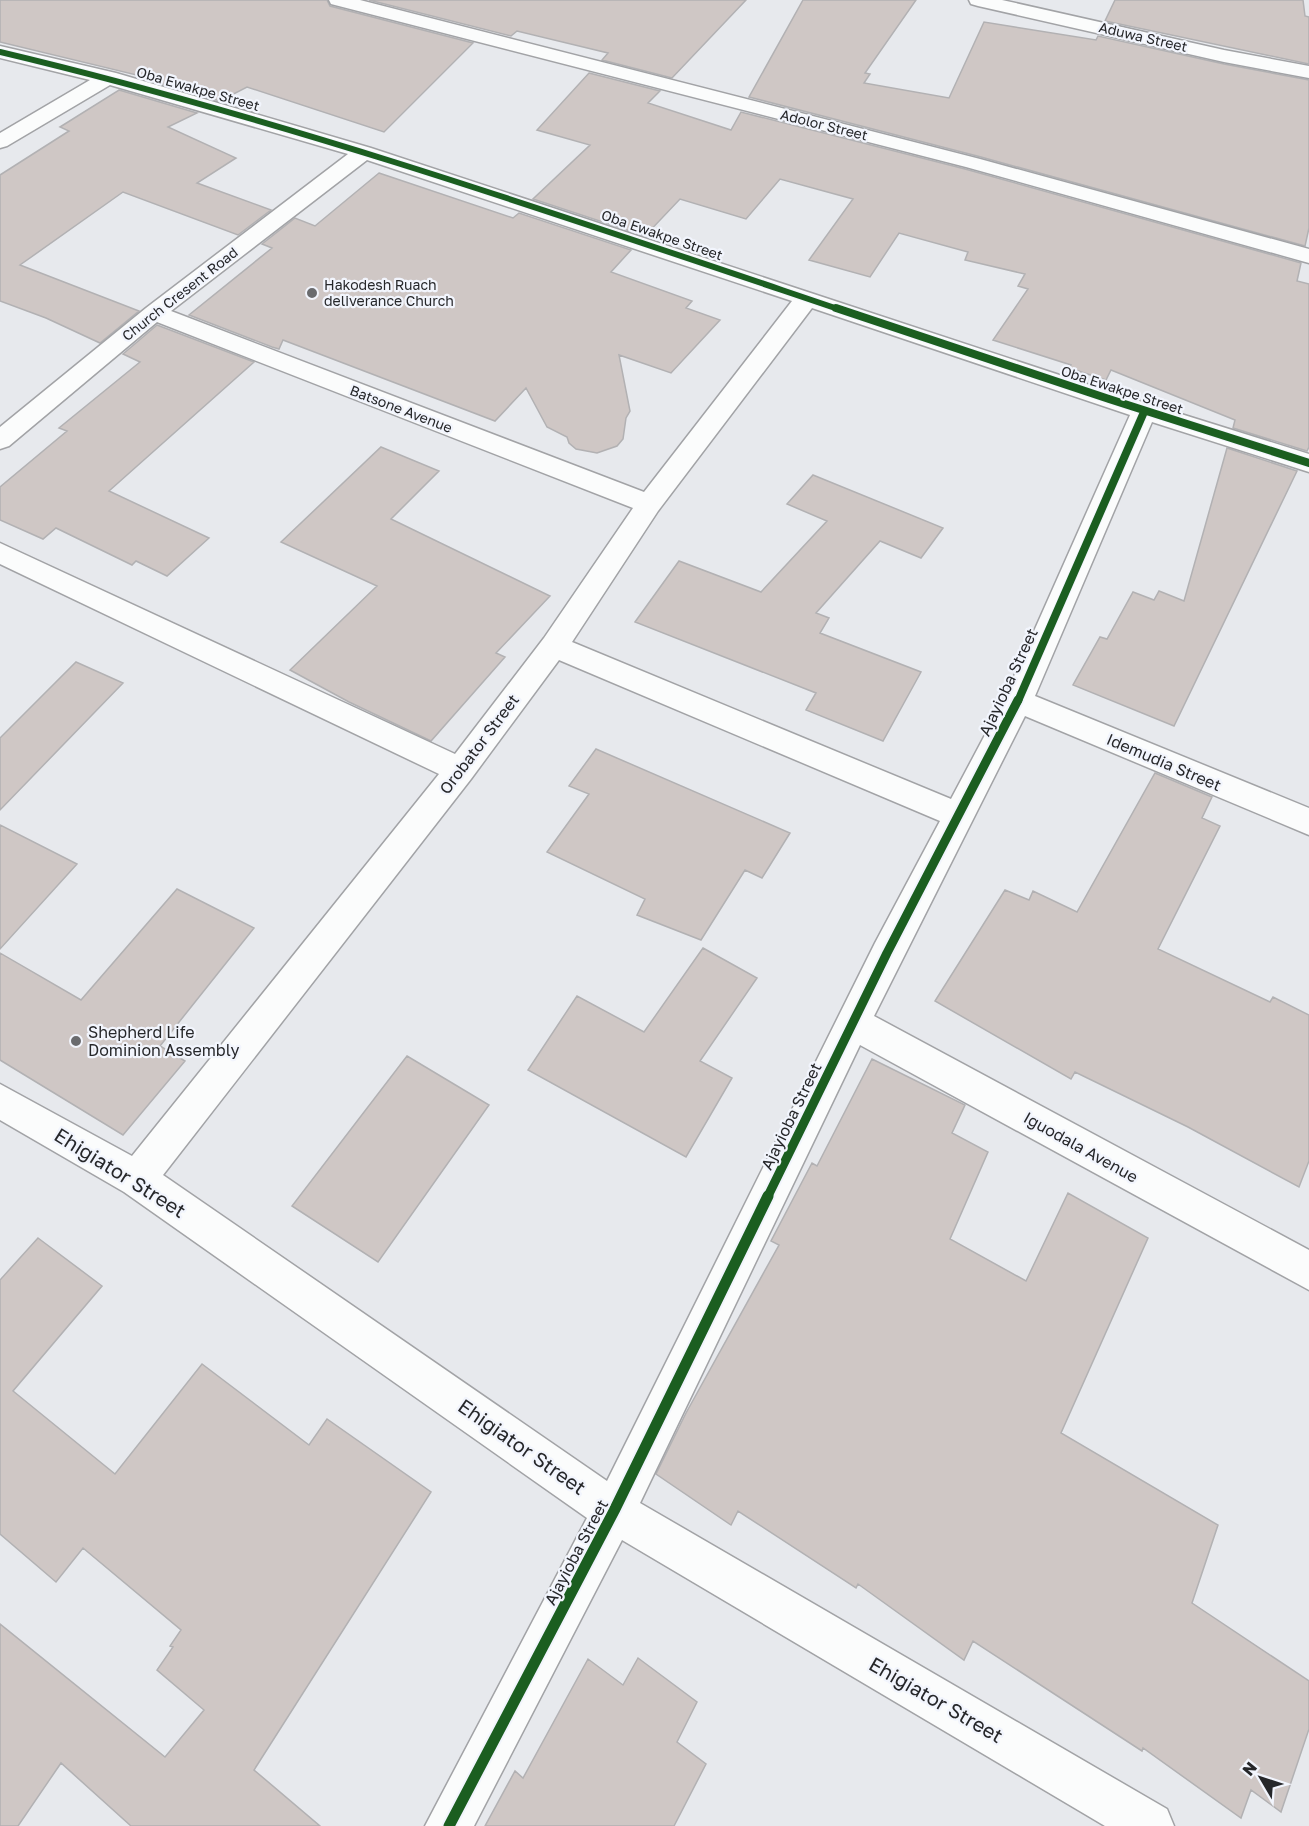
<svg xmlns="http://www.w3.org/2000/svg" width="1309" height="1826" font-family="'Golos Text',sans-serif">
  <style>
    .building { fill: #cfc7c5; stroke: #b2b1b3; stroke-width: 1.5 }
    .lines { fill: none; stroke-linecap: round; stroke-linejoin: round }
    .minor-casing { stroke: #a2a3a6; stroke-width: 3 }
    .minor { fill: #fbfcfc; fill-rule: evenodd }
    .cycleway-far3-casing { stroke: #f2f5fd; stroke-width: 8 }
    .cycleway-far2-casing { stroke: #f2f5fd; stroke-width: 10 }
    .cycleway-far1-casing { stroke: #f2f5fd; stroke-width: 13 }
    .cycleway-casing { stroke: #f2f5fd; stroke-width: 15 }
    .cycleway-far3 { stroke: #1b5e20; stroke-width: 6 }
    .cycleway-far2 { stroke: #1b5e20; stroke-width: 8 }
    .cycleway-far1 { stroke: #1b5e20; stroke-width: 9 }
    .cycleway { stroke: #1b5e20; stroke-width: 11 }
    .poi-dot { fill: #6a6b6e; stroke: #f2f5fd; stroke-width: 2 }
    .labels { text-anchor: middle; stroke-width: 4.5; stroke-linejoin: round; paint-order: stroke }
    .far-street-label { font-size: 14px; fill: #26272a; stroke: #f2f5fd }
    .far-poi-label { font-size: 14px; fill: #26272a; stroke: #f2f5fd; text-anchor: start }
    .street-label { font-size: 16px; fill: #26272a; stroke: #f2f5fd }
    .poi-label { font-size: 16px; fill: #26272a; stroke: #f2f5fd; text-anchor: start }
    .near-street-label { font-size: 20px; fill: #26272a; stroke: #f2f5fd }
  </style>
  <rect width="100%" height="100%" fill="#e7e9ed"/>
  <path class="building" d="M0 0H327L330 6 473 43 384 132 247 87 220 101 138 77 141 76 0 42Z
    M369 0H746L672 78 602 60 608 53 517 31 511 36Z
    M803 0H916L865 73 870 74 864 83 949 98 984 22 1096 40 1098 36 1224 64 1309 80V228L1305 246 981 157 749 97Z
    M1115 0H1303L1305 16 1309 17V64L1105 21Z
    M589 73 660 91 648 103 731 130 741 112 965 169 1301 263 1297 281 1309 284V447L1307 451 1233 428 1235 420 1111 370 1106 380 1069 368 1071 365 993 340 1028 289 1018 286 1025 274 965 260 968 252 899 233 870 277 809 260 853 199 780 179 746 219 680 199 645 236 533 199 590 145 537 130Z
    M119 90 197 113 168 127 236 158 197 183 271 210 238 235 123 192 20 265 139 311 100 343 46 318 0 301V175L69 131 60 127Z
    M379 173 513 218 519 213 631 250 611 272 692 301 686 308 720 320 671 373 619 355 630 411 626 418 623 439 617 446 597 453 576 449 569 443 567 437 547 427 526 388 495 421 283 340 279 349 272 347 189 315 272 248 262 244 295 218 315 226Z
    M157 325 254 362 109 491 209 538 167 576 136 561 132 565 56 528 43 539 0 520V487L67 431 59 428 140 362 123 354Z
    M381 447 439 471 391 519 550 596 496 653 505 657 431 741 349 702 290 670 377 586 281 542Z
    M1227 448 1297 471 1174 726 1073 685 1100 637 1107 639 1133 592 1154 600 1159 591 1184 601Z
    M813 475 943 528 921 558 880 541 816 613 829 618 820 633 921 672 883 741 806 710 816 693 635 622 679 561 761 592 827 521 787 504Z
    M76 662 123 683 0 810V738Z
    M596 749 790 833 762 878 745 870 701 940 637 915 645 899 547 852 589 794 569 786Z
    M1155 773 1212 797 1202 818 1220 826 1158 949 1270 1002 1273 997 1309 1015V1161L1299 1187 1188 1127 1075 1072 1071 1079 935 1001 1005 890 1029 900 1033 891 1077 912Z
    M0 825 77 864 0 949Z
    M177 889 254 928 160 1046 185 1061 123 1135 0 1060V953L81 1000Z
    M703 948 757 978 700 1061 732 1078 686 1157 528 1070 577 996 644 1032Z
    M407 1056 489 1105 378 1262 292 1206Z
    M872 1059 965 1105 952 1133 988 1152 950 1239 1026 1281 1068 1193 1148 1238 1061 1433 1218 1525 1192 1603 1309 1681V1729L1281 1812 1251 1790 1241 1818 1143 1748 1142 1751 973 1641 964 1660 858 1584 856 1588 738 1511 731 1525 656 1474 686 1413 779 1245 771 1241 812 1163 817 1166Z
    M38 1238 102 1286 13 1391 115 1474 202 1364 309 1445 327 1419 431 1492 254 1770 320 1826H131L61 1763 18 1826H0V1624L165 1757 204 1710 157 1670 173 1647 170 1646 181 1630 83 1548 56 1582 0 1534V1280Z
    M638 1658 697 1702 677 1742 706 1764 674 1826H485L515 1771 523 1778 588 1659 623 1685Z"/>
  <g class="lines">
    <defs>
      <path id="minor" d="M329 0H360L980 159 1309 249V263L966 167 331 4Z
        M969 0H1002L1224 50 1309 66V78L1224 62 978 6 971 4Z
        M0 46 116 73 371 148 1117 394 1309 454V472L1152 422 1035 696 1309 808V835L1025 716 874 1016 1309 1250V1290L860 1045 640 1503 1167 1809 1174 1826H1105L622 1540 474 1826H425L587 1518 124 1192 0 1120V1084L132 1156 439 774 0 564V543L455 754 544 638 633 508 157 322 9 446 0 449V427L146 308 348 154 110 85 7 146 0 148V133L90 80 0 58ZM367 160 792 301 644 492 171 311ZM812 308 1130 415 1003 701 951 799 572 642 658 511ZM559 660 940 821 875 943 607 1481 163 1175 471 779Z"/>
    </defs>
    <use href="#minor" class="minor-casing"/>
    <use href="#minor" class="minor"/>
    <defs>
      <path id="cycleway-far3" d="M0 52C286 120 563 216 841 310"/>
      <path id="cycleway-far2" d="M836 308 1109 399 1309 463
        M1018 701 1144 412"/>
      <path id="cycleway-far1" d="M767 1198 887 953 1018 700"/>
      <path id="cycleway" d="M449 1826 614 1511 768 1196"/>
    </defs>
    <use href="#cycleway-far3" class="cycleway-far3-casing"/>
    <use href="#cycleway-far2" class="cycleway-far2-casing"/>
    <use href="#cycleway-far1" class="cycleway-far1-casing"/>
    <use href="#cycleway" class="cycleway-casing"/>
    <use href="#cycleway-far3" class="cycleway-far3"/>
    <use href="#cycleway-far2" class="cycleway-far2"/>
    <use href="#cycleway-far1" class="cycleway-far1"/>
    <use href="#cycleway" class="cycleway"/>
  </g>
  <g class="poi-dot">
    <circle cx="312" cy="293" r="6"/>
    <circle cx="76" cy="1041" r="6"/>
  </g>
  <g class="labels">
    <g class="far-street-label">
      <text transform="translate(1143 37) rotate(13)" y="5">Aduwa Street</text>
      <text transform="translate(198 89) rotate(16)" y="5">Oba Ewakpe Street</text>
      <text transform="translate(824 125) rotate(14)" y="5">Adolor Street</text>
      <text transform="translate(662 235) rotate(19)" y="5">Oba Ewakpe Street</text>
      <text transform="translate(180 294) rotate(-38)" y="5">Church Cresent Road</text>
      <text transform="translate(1122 390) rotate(18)" y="5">Oba Ewakpe Street</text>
      <text transform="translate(401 409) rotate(21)" y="5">Batsone Avenue</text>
    </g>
    <g class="far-poi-label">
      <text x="324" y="290">Hakodesh Ruach<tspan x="324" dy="16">deliverance Church</tspan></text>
    </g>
    <g class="street-label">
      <text transform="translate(1008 682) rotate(-65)" y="6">Ajayioba Street</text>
      <text transform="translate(479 744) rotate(-53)" y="6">Orobator Street</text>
      <text transform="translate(1164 762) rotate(23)" y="6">Idemudia Street</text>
      <text transform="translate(791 1116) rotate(-64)" y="6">Ajayioba Street</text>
      <text transform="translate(1081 1147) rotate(29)" y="6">Iguodala Avenue</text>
      <text transform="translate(576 1552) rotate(-62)" y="6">Ajayioba Street</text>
    </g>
    <g class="poi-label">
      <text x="88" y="1038">Shepherd Life<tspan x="88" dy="18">Dominion Assembly</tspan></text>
    </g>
    <g class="near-street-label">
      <text transform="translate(120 1173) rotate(32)" y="7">Ehigiator Street</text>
      <text transform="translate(522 1447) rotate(35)" y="7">Ehigiator Street</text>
      <text transform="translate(936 1700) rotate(30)" y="7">Ehigiator Street</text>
    </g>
  </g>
  <g transform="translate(1261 1778) rotate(309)" stroke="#f2f5fd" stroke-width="4.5" paint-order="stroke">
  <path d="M0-4.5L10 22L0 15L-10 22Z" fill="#26272a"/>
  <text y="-9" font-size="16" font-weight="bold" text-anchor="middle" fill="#26272a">N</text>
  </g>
</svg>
